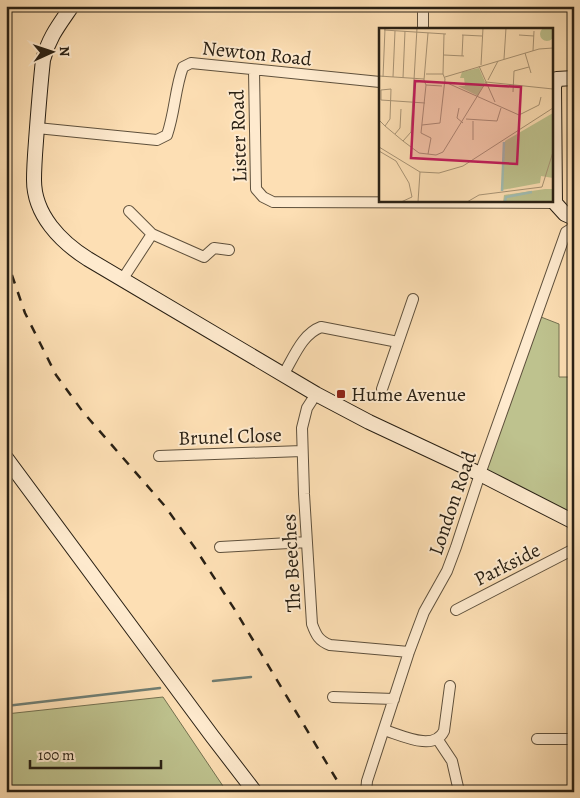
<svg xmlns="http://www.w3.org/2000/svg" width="580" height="798" font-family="Alegreya,serif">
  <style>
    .green { fill: #bec28e; stroke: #747151 }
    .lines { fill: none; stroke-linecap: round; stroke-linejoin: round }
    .stream { stroke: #707e73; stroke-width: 2.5 }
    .street-casing { stroke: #5e503c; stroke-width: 12 }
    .secondary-casing { stroke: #292014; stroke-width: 16 }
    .street { stroke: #feeace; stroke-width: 10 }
    .secondary { stroke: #feeace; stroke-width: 14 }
    .rail { stroke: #292014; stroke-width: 2.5; stroke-dasharray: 9 9; stroke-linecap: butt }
    .poi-dot { fill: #8f2418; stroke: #feeace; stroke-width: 2 }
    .labels { text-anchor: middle; stroke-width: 4; stroke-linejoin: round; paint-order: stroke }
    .street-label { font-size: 20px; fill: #292014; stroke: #feeace }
    .poi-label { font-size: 20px; fill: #292014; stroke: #feeace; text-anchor: start }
    .inset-river { fill: none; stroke: #a0bcb2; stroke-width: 2.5 }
    .inset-road { fill: none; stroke: #a89374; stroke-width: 1 }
    .view { fill: #c2185b; fill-opacity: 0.15; stroke: #c2185b; stroke-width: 2.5 }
    .inset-edge { fill: none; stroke: #292014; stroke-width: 2.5 }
  </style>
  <rect width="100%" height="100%" fill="#fddfb4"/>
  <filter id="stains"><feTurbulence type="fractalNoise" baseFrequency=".004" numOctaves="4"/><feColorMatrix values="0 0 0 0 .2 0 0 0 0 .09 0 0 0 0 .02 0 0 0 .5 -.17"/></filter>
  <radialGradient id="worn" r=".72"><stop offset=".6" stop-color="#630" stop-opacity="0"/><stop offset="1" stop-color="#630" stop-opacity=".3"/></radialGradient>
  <path class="green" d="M541 317 559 324V377H574V517L488 472 487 468Z
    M163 697 227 792H6V714Z"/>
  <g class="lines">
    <path class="stream" d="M213 681 251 677
      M6 706 160 688"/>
    <defs>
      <path id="street" d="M423 29V6
        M254 71 256 189 263 197 273 202 555 203
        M37 128 157 140 167 135C175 112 175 88 183 67L191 63 380 82
        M152 234 204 257 214 248 229 250
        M122 280 152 234 129 211
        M283 375C294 357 302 334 321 327L398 342
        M382 389 413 299
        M316 394 307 408 302 428 304 494 312 624C316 635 319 641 330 645L409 652
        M159 456 302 451
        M220 547 307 542
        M456 610 574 549
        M333 697 394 699
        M384 730C401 735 434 752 444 731L450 686
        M537 739H574
        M438 740 452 761 458 787
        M366 792 367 781 409 652 424 612 447 571 456 547 480 474 566 232 574 227"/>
      <path id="secondary" d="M72 6C59 25 49 37 43 60 40 87 38 114 36 141 35 154 34 167 34 180 34 215 61 242 88 259L316 394 369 422 480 474 574 522
        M574 78 557 79 554 86 555 203 565 214 574 218
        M6 458 212 736 255 792"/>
    </defs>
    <use href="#street" class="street-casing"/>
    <use href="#secondary" class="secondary-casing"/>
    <use href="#street" class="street"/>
    <use href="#secondary" class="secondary"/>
    <path class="rail" d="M6 19 10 6
      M6 258 25 313 56 375 83 412 164 505 195 548 235 610 344 792"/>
  </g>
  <rect class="poi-dot" x="336" y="389" width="10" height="10" rx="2.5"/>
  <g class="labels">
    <g class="street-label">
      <text transform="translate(257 53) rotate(6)" y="7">Newton Road</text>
      <text transform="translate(238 136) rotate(-92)" y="7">Lister Road</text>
      <text transform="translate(230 436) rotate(-2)" y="7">Brunel Close</text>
      <text transform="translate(452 503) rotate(-71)" y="7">London Road</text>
      <text transform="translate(291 563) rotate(-93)" y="7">The Beeches</text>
      <text transform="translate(507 564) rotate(-27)" y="7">Parkside</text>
    </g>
    <g class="poi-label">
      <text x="351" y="401">Hume Avenue</text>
    </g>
  </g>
  <g transform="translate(379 28)">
    <rect width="174" height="174" fill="#fddfb4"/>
    <path d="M161 6a7 7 0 1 1 14 0a7 7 0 1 1-14 0ZM100 40 106 54 99 68 79 58H86L85 50H81L83 44ZM174 85V150L162 148 161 155 123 162 126 113ZM166 161H174V174H124L125 167Z" fill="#bec28e"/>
    <path class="inset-river" d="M123 163 125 114M126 174 127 169 153 164"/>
    <path class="inset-road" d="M5 2 67 6M49 5 45 52 47 57 63 58M83 7 103 8M140 7 155 8M154 23 155 3M146 25 152 45M65 27 85 28M83 28 84 7M125 31 127 0M102 37 104 0M100 38 116 74M47 46H64M64 46 65 6M0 48 45 51M4 49 6 1M14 49 16 3M66 49 160 21 174 20M24 50 26 3M109 52 119 33M66 54 140 87 160 77 162 69M107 54 174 61M47 57 42 105 52 110 49 126M134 64 135 43 150 39M2 72 46 75M80 80 78 90 84 95M87 91 118 93 122 80M0 92 6 98 11 91 12 61 2 62V72M43 97 61 95 66 51 64 46M6 98 24 113 32 104 38 0M16 106 21 100 22 81M94 112V93M24 113 40 125 57 127 64 124 107 54M0 119 41 144 39 174M0 123 17 133 30 155 33 169 22 174M41 144 60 145 84 138 174 80M88 174 100 167 163 159 174 124"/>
    <path class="view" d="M36 53 142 59 138 136 32 130Z"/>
    <rect width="174" height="174" class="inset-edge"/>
  </g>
  <rect width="580" height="798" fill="none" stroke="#fddfb4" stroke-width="25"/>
  <rect x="8" y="8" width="565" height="783" fill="none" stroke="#292014" stroke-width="2.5"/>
  <rect x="12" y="12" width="555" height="773" fill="none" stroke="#292014"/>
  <g transform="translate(52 52) rotate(87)" stroke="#feeace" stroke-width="4" paint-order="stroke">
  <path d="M0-4L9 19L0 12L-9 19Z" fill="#292014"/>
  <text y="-8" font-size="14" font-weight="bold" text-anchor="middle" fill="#292014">N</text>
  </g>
  <path d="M30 760v8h131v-8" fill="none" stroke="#292014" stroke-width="2.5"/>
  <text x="38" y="760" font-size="15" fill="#292014" stroke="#feeace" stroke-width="4" paint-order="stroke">100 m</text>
  <rect width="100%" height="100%" filter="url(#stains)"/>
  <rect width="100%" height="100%" fill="url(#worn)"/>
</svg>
